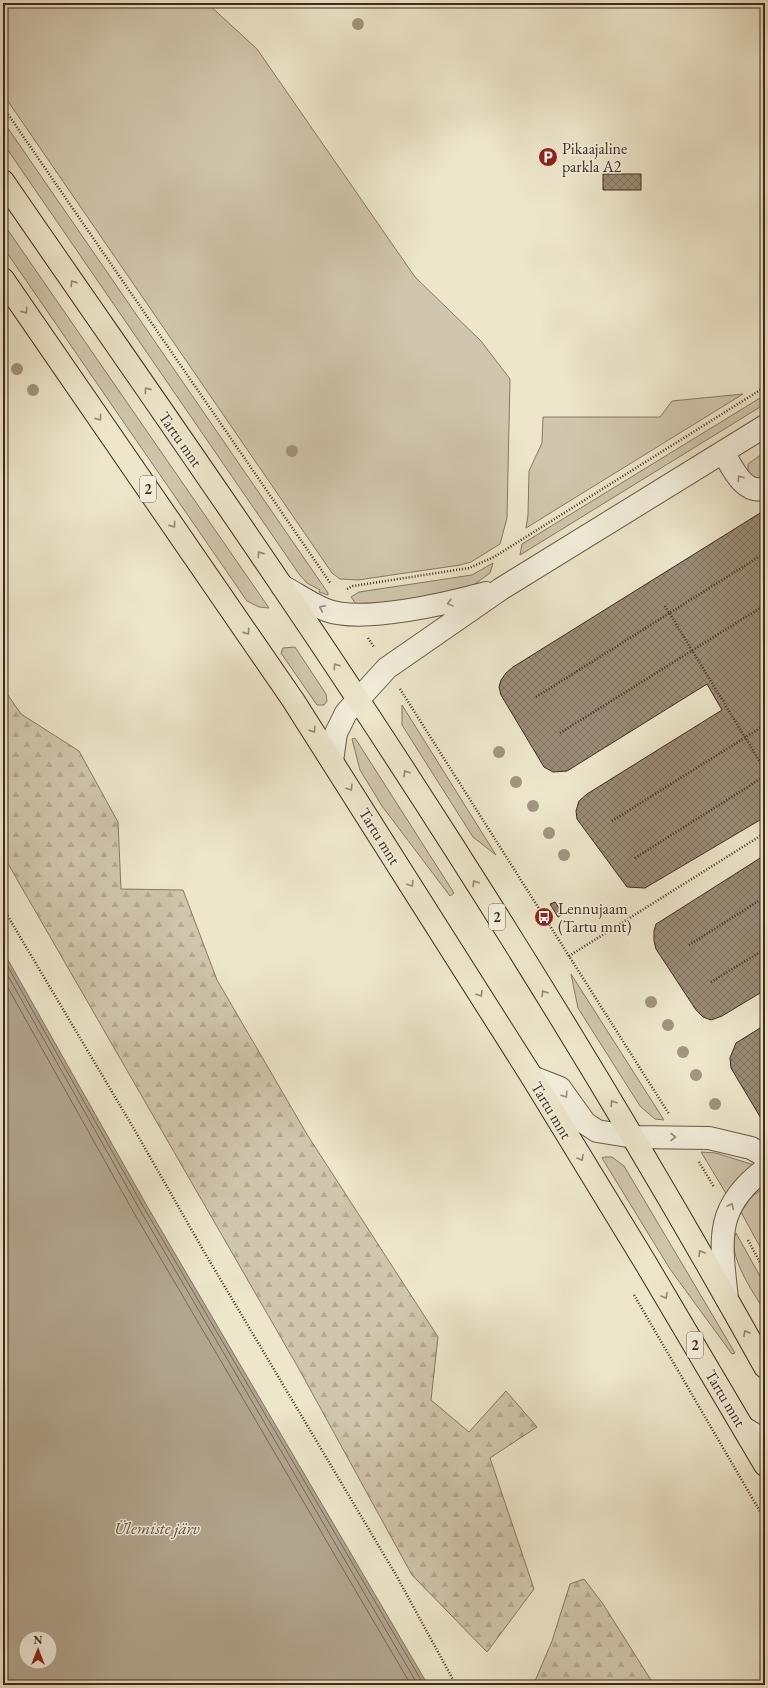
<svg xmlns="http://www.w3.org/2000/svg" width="768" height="1688" font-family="'EB Garamond',serif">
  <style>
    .green { fill: #d0c6ad; stroke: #887865 }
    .forest { fill: url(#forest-firs); stroke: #887865 }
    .water { fill: #b2a690; stroke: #847462; fill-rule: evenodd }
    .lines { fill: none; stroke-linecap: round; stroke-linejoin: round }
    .shore { stroke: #796856; stroke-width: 1 }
    .building { fill: url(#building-cross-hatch); stroke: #402a1d }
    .minor-casing { stroke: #6b5948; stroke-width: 24 }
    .highway-casing { stroke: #402a1d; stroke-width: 24 }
    .path { stroke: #402a1d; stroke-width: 2.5; stroke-dasharray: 1 2; stroke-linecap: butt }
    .minor { stroke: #f3efdd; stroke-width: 22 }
    .highway { stroke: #ede6cb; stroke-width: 22 }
    .tree { fill: #a2947f }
    .oneway { stroke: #968874 }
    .oneway2 { stroke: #9a8c7d }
    .labels { text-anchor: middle; stroke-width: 3; stroke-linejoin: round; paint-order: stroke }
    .shield { fill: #f3efdd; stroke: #766557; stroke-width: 1 }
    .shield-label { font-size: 15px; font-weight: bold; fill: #402a1d }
    .poi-label { font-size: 16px; fill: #402a1d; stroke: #f3efdd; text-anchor: start }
    .street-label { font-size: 16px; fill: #402a1d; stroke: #f3efdd }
    .water-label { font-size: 17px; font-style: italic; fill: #624f40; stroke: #f3efdd }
  </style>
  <defs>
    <pattern id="forest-firs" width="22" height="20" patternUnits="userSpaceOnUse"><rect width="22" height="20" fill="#d0c6ad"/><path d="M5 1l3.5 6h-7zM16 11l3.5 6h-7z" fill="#b4aa94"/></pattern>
    <pattern id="building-cross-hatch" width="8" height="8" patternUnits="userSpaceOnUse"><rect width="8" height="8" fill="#9a8c77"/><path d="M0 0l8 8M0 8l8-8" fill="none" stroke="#7f7361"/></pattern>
  </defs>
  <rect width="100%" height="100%" fill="#ede6cb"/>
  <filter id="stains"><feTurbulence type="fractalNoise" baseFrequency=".005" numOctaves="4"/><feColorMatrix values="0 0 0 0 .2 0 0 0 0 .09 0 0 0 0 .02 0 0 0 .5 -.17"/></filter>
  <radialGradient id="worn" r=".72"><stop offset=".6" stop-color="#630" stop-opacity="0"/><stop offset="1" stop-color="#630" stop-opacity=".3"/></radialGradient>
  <path class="green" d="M3 3H207L257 49 415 277 481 341 510 379 507 518 500 544 471 562 460 565 358 580 340 579 332 573 3 94Z
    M3 121 328 593V595L319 592 320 590 307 583 299 574 3 143Z
    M3 223 269 608 259 607 247 601 3 247Z
    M743 394 526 528 528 515 529 471 542 443 543 417H660L672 401Z
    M765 395V404L520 555 522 544Z
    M765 452V481H755L748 472V464Z
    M493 563 490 573 472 586 388 604H356L351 597 359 592 472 575Z
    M295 647 326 694 327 701 324 705H317L281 653 283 648Z
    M402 705 496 855 473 837 402 725Z
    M355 738 454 893 450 896 382 806 360 770 352 739Z
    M571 974 664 1120 655 1119 640 1106 578 1008Z
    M701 1152 716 1153 754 1165 727 1195Z
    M604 1157H612L624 1166 735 1353 732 1354 670 1269 602 1158Z
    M765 1187V1256L741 1212 751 1197Z
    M736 1233 765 1285V1312C754 1293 726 1255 736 1233Z"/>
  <path class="forest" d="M3 688 21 714 79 751 118 822 121 889 183 890 217 980 308 1136 438 1337 431 1400 469 1432 506 1391 537 1427 490 1458 534 1589 487 1652 412 1575 299 1369 3 855Z
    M584 1579 603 1604 654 1685H537L535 1681 552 1641 570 1584Z"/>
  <path class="water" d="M3 951 147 1206 428 1685H3ZM26 1638H50V1662H26Z"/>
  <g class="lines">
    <path class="shore" d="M3 958 144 1208 424 1685
      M3 967 140 1210 418 1685
      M3 979 134 1213 411 1685"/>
  </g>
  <path class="building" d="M603 174H641V190H603Z
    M765 510V817L645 888 627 887 577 819 576 811 579 801 587 794 722 710 707 684 567 771 553 772 544 767 501 695 499 687 501 680 506 673 513 667Z
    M765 855V990L722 1016 711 1020 703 1017 696 1010 656 949 654 941V931L656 924 661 921Z
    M555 902 563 914 558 917 550 904Z
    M765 1025V1125L731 1068 730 1058 736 1043Z"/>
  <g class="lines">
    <defs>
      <path id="minor" d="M723 452C732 467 744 496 765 488
        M282 586C297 594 311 604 326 610 362 624 449 603 486 593
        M332 761 336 733 346 713 387 668 501 589 765 426
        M532 1077 560 1088 585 1123 597 1131 634 1137 709 1138 751 1148 765 1156
        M727 1299C721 1241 713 1208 765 1169
        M744 1428 765 1441"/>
      <path id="highway" d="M3 181C122 354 244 526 359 701 502 918 639 1140 765 1367
        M3 279 293 700 532 1077 645 1262 765 1465"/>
    </defs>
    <use href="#minor" class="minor-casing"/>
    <use href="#highway" class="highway-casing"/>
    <path class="path" d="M3 107 331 584
      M347 589 353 586 469 568 494 557 765 387
      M665 606 765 770
      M368 638 374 647
      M400 689 669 1114
      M536 697 765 553
      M560 733 765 605
      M612 821 765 725
      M635 858 765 776
      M3 908 134 1129 206 1255 396 1575 456 1685
      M689 945 765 897
      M569 956 765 833
      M711 982 765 949
      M699 1162 714 1187
      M748 1240 765 1272
      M634 1295 765 1520"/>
    <use href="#minor" class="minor"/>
    <use href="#highway" class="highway"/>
  </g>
  <g class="tree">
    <circle cx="358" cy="24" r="6"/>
    <circle cx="17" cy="369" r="6"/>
    <circle cx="33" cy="390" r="6"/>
    <circle cx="292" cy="451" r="6"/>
    <circle cx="499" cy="752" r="6"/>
    <circle cx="516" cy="782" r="6"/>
    <circle cx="533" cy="806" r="6"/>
    <circle cx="549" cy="833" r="6"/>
    <circle cx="564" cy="855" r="6"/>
    <circle cx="651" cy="1002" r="6"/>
    <circle cx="668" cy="1025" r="6"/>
    <circle cx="683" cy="1052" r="6"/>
    <circle cx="696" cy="1075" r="6"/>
    <circle cx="715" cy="1104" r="6"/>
  </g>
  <defs><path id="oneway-chevron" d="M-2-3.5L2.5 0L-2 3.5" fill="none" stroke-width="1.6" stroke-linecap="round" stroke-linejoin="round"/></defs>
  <g class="oneway">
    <use href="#oneway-chevron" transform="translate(73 283) rotate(-125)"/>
    <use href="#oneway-chevron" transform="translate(25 311) rotate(55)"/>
    <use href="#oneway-chevron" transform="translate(147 390) rotate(-125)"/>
    <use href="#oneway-chevron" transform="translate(99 418) rotate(55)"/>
    <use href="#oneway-chevron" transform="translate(173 525) rotate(55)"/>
    <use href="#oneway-chevron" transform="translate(260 554) rotate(-125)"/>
    <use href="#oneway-chevron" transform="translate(247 632) rotate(55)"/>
    <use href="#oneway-chevron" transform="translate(336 666) rotate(-124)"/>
    <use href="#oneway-chevron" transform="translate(313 730) rotate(57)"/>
    <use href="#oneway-chevron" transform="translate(406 773) rotate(-122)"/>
    <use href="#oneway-chevron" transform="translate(350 788) rotate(57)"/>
    <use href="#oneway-chevron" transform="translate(475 883) rotate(-122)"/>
    <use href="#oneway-chevron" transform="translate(411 884) rotate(58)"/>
    <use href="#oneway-chevron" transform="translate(544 993) rotate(-122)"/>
    <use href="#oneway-chevron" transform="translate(480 994) rotate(58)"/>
    <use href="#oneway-chevron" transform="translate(613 1103) rotate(-122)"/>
    <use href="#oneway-chevron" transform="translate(581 1158) rotate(59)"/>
    <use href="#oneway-chevron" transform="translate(701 1253) rotate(-120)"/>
    <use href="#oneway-chevron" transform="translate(665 1296) rotate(59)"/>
    <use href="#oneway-chevron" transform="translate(746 1333) rotate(-119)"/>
  </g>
  <g class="oneway2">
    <use href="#oneway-chevron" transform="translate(740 478) rotate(-124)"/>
    <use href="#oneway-chevron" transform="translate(450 603) rotate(165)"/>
    <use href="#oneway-chevron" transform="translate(322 608) rotate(-154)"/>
    <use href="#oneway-chevron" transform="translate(565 1095) rotate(56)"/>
    <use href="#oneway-chevron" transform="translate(673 1137)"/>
    <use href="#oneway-chevron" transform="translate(731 1206) rotate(-65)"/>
  </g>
  <defs>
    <symbol id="parking-disc" viewBox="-11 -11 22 22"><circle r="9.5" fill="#8f2418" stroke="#f3efdd"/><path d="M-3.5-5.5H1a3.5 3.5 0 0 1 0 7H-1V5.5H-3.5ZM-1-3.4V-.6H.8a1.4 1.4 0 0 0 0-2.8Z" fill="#fff"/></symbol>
    <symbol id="bus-disc" viewBox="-11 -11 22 22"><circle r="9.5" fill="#8f2418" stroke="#f3efdd"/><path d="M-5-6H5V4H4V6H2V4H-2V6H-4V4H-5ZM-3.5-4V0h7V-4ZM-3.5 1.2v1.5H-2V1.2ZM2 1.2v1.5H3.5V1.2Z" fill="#fff"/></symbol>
  </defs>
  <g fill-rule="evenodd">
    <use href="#parking-disc" x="537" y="146" width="22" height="22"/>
    <use href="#bus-disc" x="533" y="906" width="22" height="22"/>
  </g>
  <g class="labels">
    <g class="shield">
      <rect x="140" y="476" width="16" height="26" rx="3"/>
      <rect x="489" y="904" width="16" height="26" rx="3"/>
      <rect x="687" y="1332" width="16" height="26" rx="3"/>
    </g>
    <g class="shield-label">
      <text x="148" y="494">2</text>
      <text x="497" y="922">2</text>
      <text x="695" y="1350">2</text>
    </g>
    <g class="poi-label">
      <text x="562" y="154">Pikaajaline<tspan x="562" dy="18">parkla A2</tspan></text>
      <text x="558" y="914">Lennujaam<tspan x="558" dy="18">(Tartu mnt)</tspan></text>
    </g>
    <g class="street-label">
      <text transform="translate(181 439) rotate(55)" y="6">Tartu mnt</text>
      <text transform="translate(380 836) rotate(58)" y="6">Tartu mnt</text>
      <text transform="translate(552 1110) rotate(59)" y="6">Tartu mnt</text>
      <text transform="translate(726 1398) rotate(59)" y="6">Tartu mnt</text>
    </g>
    <g class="water-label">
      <text x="157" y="1534">Ülemiste järv</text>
    </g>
  </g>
  <rect width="768" height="1688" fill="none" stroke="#ede6cb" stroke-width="16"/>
  <rect x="4" y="4" width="760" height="1680" fill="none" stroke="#402a1d" stroke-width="2"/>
  <rect x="8" y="8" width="752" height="1672" fill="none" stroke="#402a1d"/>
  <g transform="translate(38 1650)"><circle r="19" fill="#f3efdd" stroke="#aba090"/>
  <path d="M0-3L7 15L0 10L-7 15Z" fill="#8f2418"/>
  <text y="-6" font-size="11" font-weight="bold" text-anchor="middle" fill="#402a1d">N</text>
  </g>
  <rect width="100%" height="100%" filter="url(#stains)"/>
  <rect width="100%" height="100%" fill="url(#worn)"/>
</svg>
